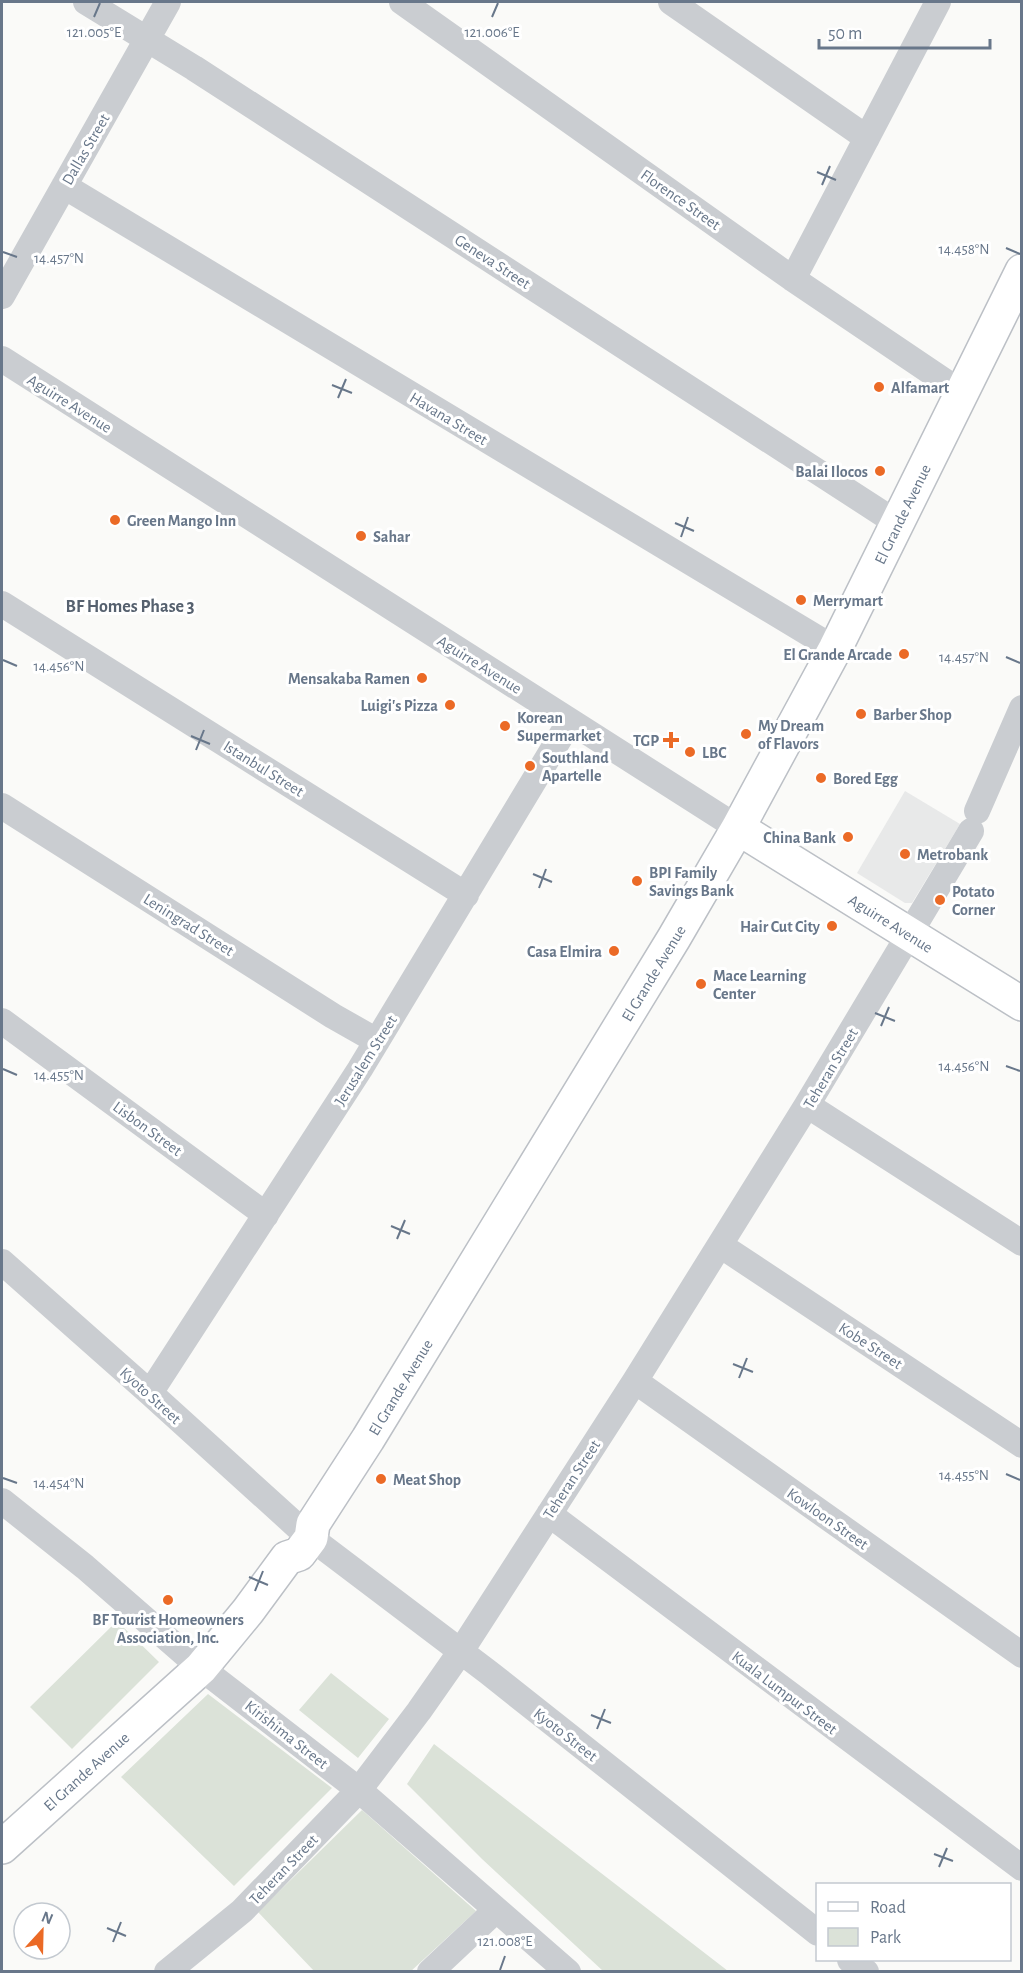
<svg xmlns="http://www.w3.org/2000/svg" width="1023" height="1973" font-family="'Alegreya Sans',sans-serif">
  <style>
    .built { fill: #e8e9e9 }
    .green { fill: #dbe2d8 }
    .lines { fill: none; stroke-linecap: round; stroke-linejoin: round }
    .secondary-casing { stroke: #bcc0c6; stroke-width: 36 }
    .street { stroke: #cacdd1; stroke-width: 26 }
    .secondary { stroke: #fff; stroke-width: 33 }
    .ticks { fill: none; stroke: #68778a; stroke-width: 2 }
    .poi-dot { fill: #eb6a26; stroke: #fff; stroke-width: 2 }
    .labels { text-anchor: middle; stroke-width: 6; stroke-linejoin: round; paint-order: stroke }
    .street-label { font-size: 16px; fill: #68778a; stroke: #fff }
    .poi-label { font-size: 16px; font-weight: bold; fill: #68778a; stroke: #fff; text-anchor: start }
    .neighbourhood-label { font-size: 18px; font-weight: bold; fill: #56616f; stroke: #fff }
    .ticks-label { font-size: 15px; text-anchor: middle; fill: #68778a; stroke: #fff; stroke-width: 6; stroke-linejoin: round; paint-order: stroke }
  </style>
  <rect width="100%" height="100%" fill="#fafaf8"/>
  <path class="built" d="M905 791 960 824 912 903H905L857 873Z"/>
  <path class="green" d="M117 1621 159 1662 72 1749 30 1707Z
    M331 1673 389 1719 358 1758 299 1710Z
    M208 1694 332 1788 234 1886 121 1777Z
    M434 1744 728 1971H603L482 1859 407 1784Z
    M362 1810 476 1911 410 1972 314 1971 258 1912Z"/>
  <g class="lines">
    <defs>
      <path id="secondary" d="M738 828 1022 1004
        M2 1847 201 1668 248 1611 287 1558 299 1554 311 1538 313 1524 368 1439 674 938 738 828 835 649 1022 271"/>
    </defs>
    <use href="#secondary" class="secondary-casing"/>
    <path class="street" d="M86 2 194 68 897 523
      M402 2 793 279 962 393
      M671 2 867 138
      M64 186 835 649
      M793 279 938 2
      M2 296 168 2
      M2 359 738 828
      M2 604 466 895
      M2 806 333 1016 377 1041
      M977 811 1022 708
      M2 1021 266 1215
      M807 1105 1022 1243
      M720 1245 1022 1445
      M2 1262 150 1393 300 1529
      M635 1381 1022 1655
      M150 1393 360 1069 570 721
      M2 1501 85 1567 201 1668 359 1790 568 1972
      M549 1514 1022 1868
      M311 1538 488 1672 818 1933
      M850 1960 866 1972
      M167 1972 242 1911 359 1790 419 1711 461 1651 635 1381 807 1105 971 831
      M430 1972 496 1910"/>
    <use href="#secondary" class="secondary"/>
  </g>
  <path class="ticks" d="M94 17 100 3M492 17 498 3M817 172 836 180M822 185 830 166M1006 248 1020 254M3 252 17 257M332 385 352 393M338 398 346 379M675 523 694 531M681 537 688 517M1006 657 1020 663M3 660 17 666M191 736 210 744M196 750 204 730M533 874 552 882M539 888 546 869M875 1013 895 1021M881 1026 889 1007M1006 1066 1020 1071M3 1069 17 1075M391 1226 410 1234M397 1239 405 1220M733 1364 753 1372M739 1378 747 1358M1006 1474 1020 1480M3 1478 17 1483M249 1577 268 1585M255 1591 263 1571M591 1715 611 1723M597 1729 605 1709M934 1854 953 1861M939 1867 947 1848M107 1928 126 1936M113 1942 121 1922M500 1970 505 1956"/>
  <g class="poi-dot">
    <circle cx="879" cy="387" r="6"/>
    <circle cx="880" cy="471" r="6"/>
    <circle cx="115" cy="520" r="6"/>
    <circle cx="361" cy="536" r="6"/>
    <circle cx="801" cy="600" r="6"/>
    <circle cx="904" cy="654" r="6"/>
    <circle cx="422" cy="678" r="6"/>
    <circle cx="450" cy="705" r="6"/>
    <circle cx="861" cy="714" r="6"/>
    <circle cx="505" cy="726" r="6"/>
    <circle cx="746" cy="734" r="6"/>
    <path d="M668 731h6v6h6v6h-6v6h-6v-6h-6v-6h6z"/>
    <circle cx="690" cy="752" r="6"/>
    <circle cx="530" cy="766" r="6"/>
    <circle cx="821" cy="778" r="6"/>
    <circle cx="848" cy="837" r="6"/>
    <circle cx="905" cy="854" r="6"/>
    <circle cx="637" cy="881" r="6"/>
    <circle cx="940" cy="900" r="6"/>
    <circle cx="832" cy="926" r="6"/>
    <circle cx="614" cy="951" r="6"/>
    <circle cx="701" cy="984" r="6"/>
    <circle cx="381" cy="1479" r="6"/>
    <circle cx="168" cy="1600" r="6"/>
  </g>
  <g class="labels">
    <g class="street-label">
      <text transform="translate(85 149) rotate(-60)" y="6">Dallas Street</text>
      <text transform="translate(681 199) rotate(35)" y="6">Florence Street</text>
      <text transform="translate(493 261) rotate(33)" y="6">Geneva Street</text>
      <text transform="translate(70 403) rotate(32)" y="6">Aguirre Avenue</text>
      <text transform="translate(449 418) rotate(31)" y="6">Havana Street</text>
      <text transform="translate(902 514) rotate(-64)" y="6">El Grande Avenue</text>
      <text transform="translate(480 664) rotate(32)" y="6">Aguirre Avenue</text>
      <text transform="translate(264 768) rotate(32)" y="6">Istanbul Street</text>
      <text transform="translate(891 923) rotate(32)" y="6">Aguirre Avenue</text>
      <text transform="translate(189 924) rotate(32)" y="6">Leningrad Street</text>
      <text transform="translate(653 973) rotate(-59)" y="6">El Grande Avenue</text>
      <text transform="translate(365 1060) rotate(-58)" y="6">Jerusalem Street</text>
      <text transform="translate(830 1068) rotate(-59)" y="6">Teheran Street</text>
      <text transform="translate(148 1128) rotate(36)" y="6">Lisbon Street</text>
      <text transform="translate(871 1345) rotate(33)" y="6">Kobe Street</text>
      <text transform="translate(400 1387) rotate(-59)" y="6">El Grande Avenue</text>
      <text transform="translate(151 1395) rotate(42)" y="6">Kyoto Street</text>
      <text transform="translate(571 1479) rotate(-57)" y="6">Teheran Street</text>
      <text transform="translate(828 1518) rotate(35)" y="6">Kowloon Street</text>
      <text transform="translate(785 1692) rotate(37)" y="6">Kuala Lumpur Street</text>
      <text transform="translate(287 1734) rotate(38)" y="6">Kirishima Street</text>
      <text transform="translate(566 1734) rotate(38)" y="6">Kyoto Street</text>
      <text transform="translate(86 1771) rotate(-42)" y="6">El Grande Avenue</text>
      <text transform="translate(283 1869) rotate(-46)" y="6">Teheran Street</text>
    </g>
    <g class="poi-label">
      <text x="891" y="393">Alfamart</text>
      <text x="868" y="477" text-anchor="end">Balai Ilocos</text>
      <text x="127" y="526">Green Mango Inn</text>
      <text x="373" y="542">Sahar</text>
      <text x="813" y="606">Merrymart</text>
      <text x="892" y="660" text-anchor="end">El Grande Arcade</text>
      <text x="410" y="684" text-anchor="end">Mensakaba Ramen</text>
      <text x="438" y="711" text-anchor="end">Luigi's Pizza</text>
      <text x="873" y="720">Barber Shop</text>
      <text x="517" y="723">Korean<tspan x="517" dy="18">Supermarket</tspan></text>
      <text x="758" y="731">My Dream<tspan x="758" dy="18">of Flavors</tspan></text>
      <text x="659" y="746" text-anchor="end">TGP</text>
      <text x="702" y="758">LBC</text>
      <text x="542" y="763">Southland<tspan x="542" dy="18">Apartelle</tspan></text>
      <text x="833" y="784">Bored Egg</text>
      <text x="836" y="843" text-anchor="end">China Bank</text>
      <text x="917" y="860">Metrobank</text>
      <text x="649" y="878">BPI Family<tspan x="649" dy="18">Savings Bank</tspan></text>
      <text x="952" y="897">Potato<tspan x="952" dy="18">Corner</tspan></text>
      <text x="820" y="932" text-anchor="end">Hair Cut City</text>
      <text x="602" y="957" text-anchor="end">Casa Elmira</text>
      <text x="713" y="981">Mace Learning<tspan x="713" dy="18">Center</tspan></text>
      <text x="393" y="1485">Meat Shop</text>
      <text x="168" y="1625" text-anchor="middle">BF Tourist Homeowners<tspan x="168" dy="18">Association, Inc.</tspan></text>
    </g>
    <g class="neighbourhood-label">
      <text x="130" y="612">BF Homes Phase 3</text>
    </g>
  </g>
  <g class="ticks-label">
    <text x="94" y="37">121.005°E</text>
    <text x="492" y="37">121.006°E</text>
    <text x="964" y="254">14.458°N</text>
    <text x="59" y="263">14.457°N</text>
    <text x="964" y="662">14.457°N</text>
    <text x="59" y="671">14.456°N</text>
    <text x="964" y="1071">14.456°N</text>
    <text x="59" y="1080">14.455°N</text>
    <text x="964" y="1480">14.455°N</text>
    <text x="59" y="1488">14.454°N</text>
    <text x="505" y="1946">121.008°E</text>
  </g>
  <rect width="1023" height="1973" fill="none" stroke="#68778a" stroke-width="6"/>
  <rect x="816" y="1883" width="195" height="78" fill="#ffffff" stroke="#c3c9d0" stroke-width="1.5"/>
  <rect x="828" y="1902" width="30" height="9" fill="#ffffff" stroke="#c3c9d0" stroke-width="1.5"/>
  <text x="870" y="1913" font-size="18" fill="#68778a">Road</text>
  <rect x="828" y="1928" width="30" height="18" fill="#dbe2d8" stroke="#c3c9d0" stroke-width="1.5"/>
  <text x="870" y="1943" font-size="18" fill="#68778a">Park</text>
  <g transform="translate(42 1931) rotate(22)"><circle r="28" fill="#ffffff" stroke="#c3c9d0" stroke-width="1.5"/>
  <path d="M0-4.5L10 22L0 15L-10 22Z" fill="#eb6a26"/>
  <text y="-9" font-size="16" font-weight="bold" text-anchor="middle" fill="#68778a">N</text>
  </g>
  <path d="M819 39v9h171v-9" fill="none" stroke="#68778a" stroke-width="3"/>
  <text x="828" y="39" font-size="18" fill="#68778a" stroke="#ffffff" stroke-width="4.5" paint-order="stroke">50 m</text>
</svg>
